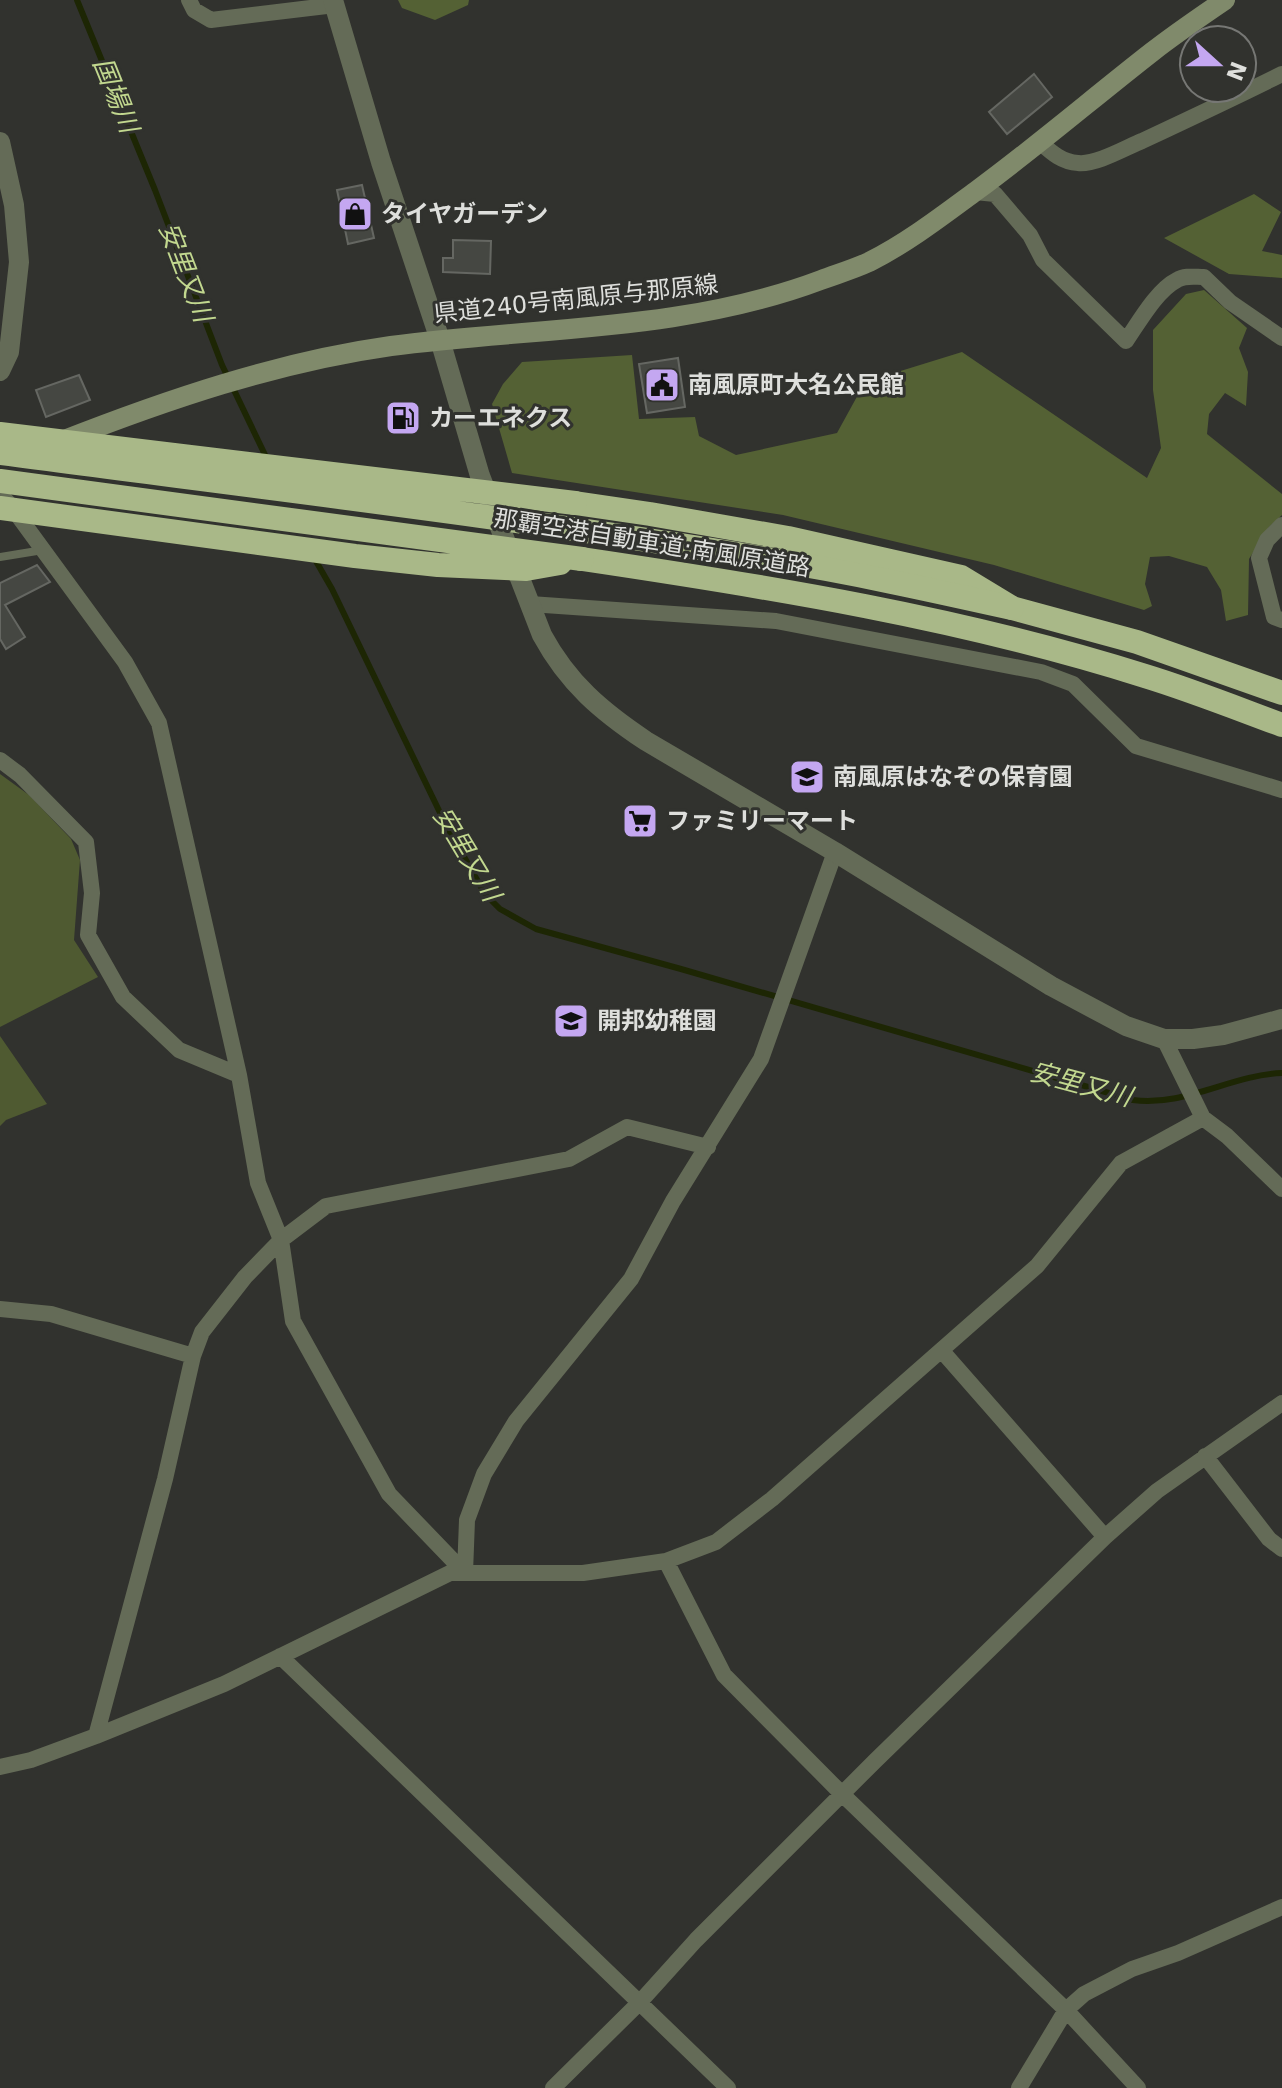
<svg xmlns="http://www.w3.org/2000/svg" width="1282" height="2088" font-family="'DejaVu Sans','Noto Sans JP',sans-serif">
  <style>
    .green { fill: #4f5a31 }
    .forest { fill: #546134 }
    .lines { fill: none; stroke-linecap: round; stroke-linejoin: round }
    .stream { stroke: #1d2604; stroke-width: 6 }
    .building { fill: #454742; stroke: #656762; stroke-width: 2 }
    .service { stroke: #646b57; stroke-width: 8 }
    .minor { stroke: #646b57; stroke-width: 16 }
    .tertiary { stroke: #646b57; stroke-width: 20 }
    .secondary { stroke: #808a6b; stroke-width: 20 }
    .motorway { stroke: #a9b888; stroke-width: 24 }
    .motorway-bridge { stroke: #a9b888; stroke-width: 24 }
    .labels { text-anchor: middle; stroke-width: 6; stroke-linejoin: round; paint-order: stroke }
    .poi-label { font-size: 24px; font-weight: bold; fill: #dedfdc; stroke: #31322e; text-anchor: start }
    .street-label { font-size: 24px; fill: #dedfdc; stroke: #31322e }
    .water-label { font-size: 26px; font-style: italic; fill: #c2d88f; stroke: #31322e }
  </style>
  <rect width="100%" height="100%" fill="#31322e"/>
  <path class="green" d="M0 774 29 795 71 839 80 860 74 940 98 977 0 1027Z
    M0 1036 47 1104 6 1120 0 1126Z"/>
  <path class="forest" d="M398 0H469L468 5 435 20 402 8Z
    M1254 194 1281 212 1262 251 1282 255V278L1229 274 1164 238Z
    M1204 290 1247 328 1239 348 1248 372 1246 406 1225 393 1209 414 1207 434 1282 494V515L1269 527 1249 559 1248 615 1226 621 1221 590 1207 567 1169 556 1150 557 1145 584 1152 606 1144 610 994 565 783 515 512 473 492 404 503 384 522 362 632 355 639 419 695 417 699 436 736 455 837 433 865 382 962 352 1147 478 1161 448 1153 390V330L1186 294Z"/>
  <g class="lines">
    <path class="stream" d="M77 0 155 190 222 365 267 459
      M313 556 332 589 445 823 485 894 500 909 536 929 681 969 1133 1100C1184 1107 1231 1075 1282 1073"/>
  </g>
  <path class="building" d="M1034 74 1052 97 1007 134 989 112Z
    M362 185 374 238 348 244 337 190Z
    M453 240 491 241 490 274 443 272V258H453Z
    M678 358 685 407 647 413 639 364Z
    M79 375 90 400 46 417 36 390Z
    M37 565 50 582 5 605 25 637 6 649 0 639V583Z"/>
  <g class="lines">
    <path class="service" d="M0 557 43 550"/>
    <path class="minor" d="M189 0 194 10 211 20 335 5
      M1041 143C1052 153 1062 162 1078 163 1096 165 1125 148 1142 141 1189 119 1236 97 1282 74
      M975 192 995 194 1030 235 1043 260 1126 341C1139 322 1157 290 1177 280 1185 275 1195 277 1204 277L1230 302 1282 338
      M0 494 11 506 125 662 159 723 239 1075 258 1183 281 1240 293 1321 389 1494 465 1573
      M1282 525 1267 540 1259 558 1274 617 1282 620
      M530 604 776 621 1041 672 1073 684 1136 746 1282 790
      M0 760 20 775 86 842 92 893 88 935 123 997 179 1050 239 1075
      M1164 1039 1203 1118 1227 1136 1282 1189
      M0 1309 51 1314 193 1356
      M942 1351 1105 1537
      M1205 1456 1269 1539 1282 1549
      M666 1561 724 1675 842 1794 1066 2010 1138 2088
      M465 1573 467 1520 484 1474 516 1421 631 1279 673 1201 761 1059 835 852
      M280 1656 728 2088
      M96 1736 165 1479 193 1356 202 1332 245 1277 281 1240 326 1206 569 1159 627 1127 708 1147
      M0 1767 31 1760 96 1736 224 1684 450 1573H583L666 1561 716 1542 772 1499 1037 1266 1121 1163 1203 1118
      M553 2088 640 2002 696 1940 875 1761 1105 1537 1157 1491 1282 1403
      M1019 2088 1066 2010 1084 1994 1132 1969 1178 1953 1282 1907"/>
    <path class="tertiary" d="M333 0 381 162 440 340 480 476 542 635C568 683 601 711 646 741L835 852 1051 986 1126 1026 1164 1039H1193L1223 1035 1282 1019
      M0 142 14 205 19 262 9 352 0 371"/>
    <path class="secondary" d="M59 442C166 400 277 362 391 346 535 327 683 332 821 280 837 274 854 269 869 262 907 243 942 216 976 191 1036 147 1093 98 1152 52 1175 34 1200 17 1225 0"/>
    <path class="motorway" d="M575 503 650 514 788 538 961 577 1012 608 1137 642 1282 693
      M582 559C771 587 962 618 1145 676 1191 690 1236 708 1282 725"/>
    <path class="motorway-bridge" d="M0 434 575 503
      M0 453C256 487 513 517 768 559 850 572 931 590 1012 608
      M0 481 582 559
      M0 508 355 556 438 565 526 569 560 563"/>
  </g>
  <defs>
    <symbol id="shop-square" viewBox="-11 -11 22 22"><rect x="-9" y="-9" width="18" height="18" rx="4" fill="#c4a7f1" stroke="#31322e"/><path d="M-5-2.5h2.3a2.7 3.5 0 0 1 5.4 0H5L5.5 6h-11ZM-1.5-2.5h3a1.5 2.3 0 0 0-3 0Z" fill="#111"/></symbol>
    <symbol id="civic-square" viewBox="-11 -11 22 22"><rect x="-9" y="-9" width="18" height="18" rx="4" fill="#c4a7f1" stroke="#31322e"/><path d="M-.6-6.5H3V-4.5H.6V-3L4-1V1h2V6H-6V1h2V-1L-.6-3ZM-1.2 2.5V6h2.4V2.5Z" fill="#111"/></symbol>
    <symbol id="fuel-square" viewBox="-11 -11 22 22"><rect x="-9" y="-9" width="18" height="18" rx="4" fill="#c4a7f1" stroke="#31322e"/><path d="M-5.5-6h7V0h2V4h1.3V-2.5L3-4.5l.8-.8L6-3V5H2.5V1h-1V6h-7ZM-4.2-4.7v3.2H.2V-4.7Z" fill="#111"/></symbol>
    <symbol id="school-square" viewBox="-11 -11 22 22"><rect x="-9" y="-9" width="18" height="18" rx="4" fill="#c4a7f1" stroke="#31322e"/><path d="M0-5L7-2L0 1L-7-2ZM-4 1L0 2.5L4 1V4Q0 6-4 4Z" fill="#111"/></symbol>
    <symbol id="supermarket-square" viewBox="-11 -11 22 22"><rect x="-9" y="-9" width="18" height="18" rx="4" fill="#c4a7f1" stroke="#31322e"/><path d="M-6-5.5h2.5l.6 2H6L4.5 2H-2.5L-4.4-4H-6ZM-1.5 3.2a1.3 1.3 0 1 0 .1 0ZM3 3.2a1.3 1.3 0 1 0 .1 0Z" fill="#111"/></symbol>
  </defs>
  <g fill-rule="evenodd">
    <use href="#shop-square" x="335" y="194" width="40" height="40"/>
    <use href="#civic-square" x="642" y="365" width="40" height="40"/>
    <use href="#fuel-square" x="383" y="398" width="40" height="40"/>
    <use href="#school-square" x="787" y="757" width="40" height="40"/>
    <use href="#supermarket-square" x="620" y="801" width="40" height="40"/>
    <use href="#school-square" x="551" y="1001" width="40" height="40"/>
  </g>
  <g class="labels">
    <g class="poi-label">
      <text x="381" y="222">タイヤガーデン</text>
      <text x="688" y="393">南風原町大名公民館</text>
      <text x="429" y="426">カーエネクス</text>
      <text x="833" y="785">南風原はなぞの保育園</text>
      <text x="666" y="829">ファミリーマート</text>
      <text x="597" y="1029">開邦幼稚園</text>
    </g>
    <g class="street-label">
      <text transform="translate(576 299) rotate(-6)" y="8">県道240号南風原与那原線</text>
      <text transform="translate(652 543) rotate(9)" y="8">那覇空港自動車道;南風原道路</text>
    </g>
    <g class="water-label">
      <text transform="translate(116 95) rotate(68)" y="9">国場川</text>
      <text transform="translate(186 272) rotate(69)" y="9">安里又川</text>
      <text transform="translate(467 854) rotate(59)" y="9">安里又川</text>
      <text transform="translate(1081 1084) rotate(15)" y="9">安里又川</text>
    </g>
  </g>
  <g transform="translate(1218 64) rotate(111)"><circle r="38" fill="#31322e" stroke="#767774" stroke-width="2"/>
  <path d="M0-6L14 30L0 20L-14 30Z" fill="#c4a7f1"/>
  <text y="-12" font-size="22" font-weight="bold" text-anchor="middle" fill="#dedfdc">N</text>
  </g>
</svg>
